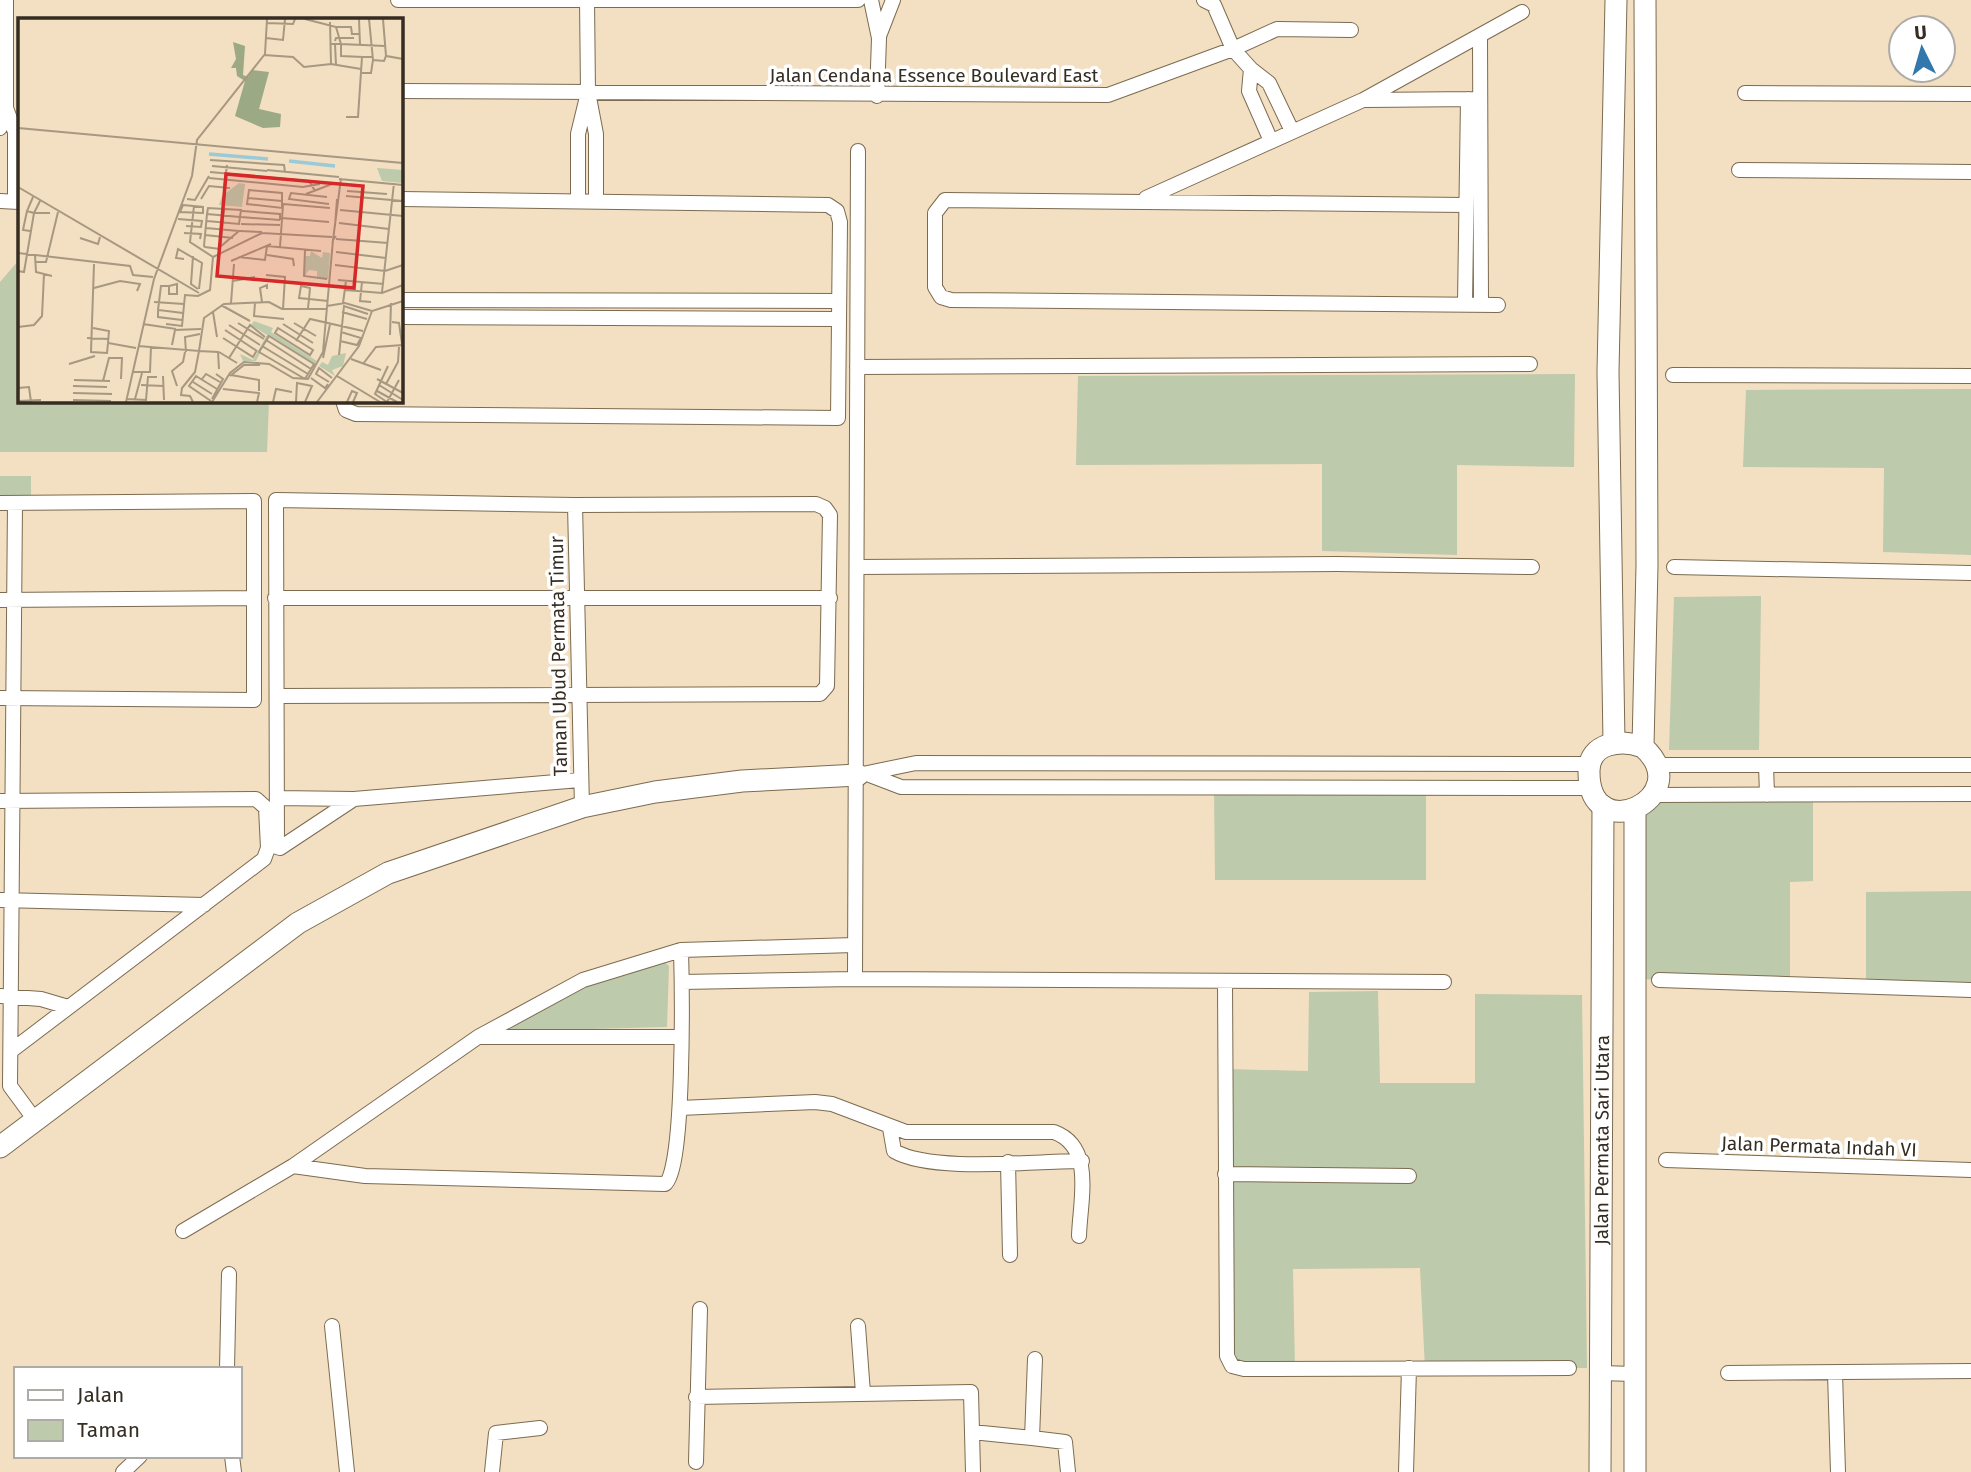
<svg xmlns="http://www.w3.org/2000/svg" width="1971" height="1472" font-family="'Fira Sans',sans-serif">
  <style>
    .green { fill: #bdcaab }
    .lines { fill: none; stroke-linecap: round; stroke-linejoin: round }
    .street-casing { stroke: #7c6b50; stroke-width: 16 }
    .secondary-casing { stroke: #7c6b50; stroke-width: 23 }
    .street { stroke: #fff; stroke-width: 14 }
    .secondary { stroke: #fff; stroke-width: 21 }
    .labels { text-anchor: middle; stroke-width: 7; stroke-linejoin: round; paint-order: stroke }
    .street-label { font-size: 19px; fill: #352d22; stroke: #fff }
    .inset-river { fill: none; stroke: #9acad8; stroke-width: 3.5 }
    .inset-road { fill: none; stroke: #a79881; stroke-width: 2 }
    .view { fill: #d62828; fill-opacity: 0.15; stroke: #d62828; stroke-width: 3.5 }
    .inset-edge { fill: none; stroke: #352d22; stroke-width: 3.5 }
  </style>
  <rect width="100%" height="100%" fill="#f3dfc1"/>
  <path class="green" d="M19 260V401H269L267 452H0V282Z
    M1575 374 1574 467 1457 465V555L1322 551V464L1076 465 1078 376Z
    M1971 389V555L1883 552 1884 468 1743 467 1746 390Z
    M0 476H31V495L0 496Z
    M1761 596 1759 750H1669L1674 597Z
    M1214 788H1426V880H1215Z
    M1813 794V881L1790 882V984L1636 979 1635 810 1654 795Z
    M1971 891V990L1866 986V892Z
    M663 961 669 966 667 1027 510 1031 512 1026 599 979Z
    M1378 991 1380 1083H1475V994L1582 995 1587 1368H1425L1420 1268 1293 1269 1295 1369 1232 1366 1225 1069 1308 1071 1309 992Z"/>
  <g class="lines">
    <defs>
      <path id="street" d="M398 0H858
        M587 0 588 92 596 134V202
        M871 0 879 38 877 96
        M1204 0 1214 5 1233 49 1251 69 1269 83 1292 131
        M879 36 893 0
        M1480 38 1481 304
        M1251 69 1249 91 1271 141
        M401 91 1108 95 1233 49 1277 29 1351 30
        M1745 93 1971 94
        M1366 100 1475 99
        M6 108 15 132V202
        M0 128 6 108V0
        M1739 170 1971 172
        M1146 198 1363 100 1522 12
        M0 201 19 202
        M578 201V134L586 101
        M1466 205 945 200 935 213V287L941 297 951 300 1498 305
        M401 300 839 301
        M1465 303 1468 99
        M401 317 839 319
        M857 367 1530 364
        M1673 375 1971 376
        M343 401 346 410 356 414 838 418 840 222 837 211 828 205 401 199
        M0 503 254 501V700L0 698
        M15 503 10 1086 35 1120
        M575 505 582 807
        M857 567 1337 564 1532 567
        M1674 567 1971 573
        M275 598H830
        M0 600 254 598
        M277 696 820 694 827 686 830 515 825 508 816 504 575 505 276 500 277 847 280 848 354 799
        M1657 765H1971
        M1766 765 1767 795
        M867 774 901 787 1589 788
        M858 775 916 763 1589 764
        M1654 795 1971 794
        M277 798 354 799 580 780
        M0 801 256 799 266 808 268 848 264 859 11 1051
        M0 900 204 905
        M855 979 858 151
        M1659 980 1971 990
        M682 982 855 979 1444 982
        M1225 982 1227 1356 1232 1366 1244 1369 1569 1368
        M1 996 41 999 68 1007
        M480 1037H681
        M680 1108 815 1102 832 1104 906 1132H1054C1095 1147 1080 1200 1079 1236
        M890 1128 894 1151C932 1173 1035 1161 1082 1161
        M1666 1160 1971 1170
        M1008 1162 1010 1255
        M293 1166 365 1176 665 1184C685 1171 682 983 681 950
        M1225 1174 1409 1176
        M183 1231 293 1166 478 1037 583 980 681 950 854 945
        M332 1326 347 1472
        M858 1326 863 1393
        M1035 1359 1032 1438 1065 1442 1068 1472
        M227 1369 229 1274
        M1600 1373 1634 1374
        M1728 1373 1971 1371
        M1835 1373 1838 1472
        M696 1397 971 1392 973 1472
        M972 1432 1032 1438
        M232 1456 234 1472
        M696 1462 700 1309
        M123 1472 140 1456
        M492 1472 496 1433 540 1428
        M1406 1472 1409 1368"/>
      <g id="secondary">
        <path d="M1614 742 1608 372 1616 0"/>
        <path d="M1643 747C1622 739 1589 742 1589 771 1588 850 1699 797 1643 747L1647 565 1645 0"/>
        <path d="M1635 810V1472"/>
        <path d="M0 1147 298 923 388 873 582 807 655 792 742 781 858 775"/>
        <path id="s1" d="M1600 1472 1603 806"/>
      </g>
    </defs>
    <use href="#street" class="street-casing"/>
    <use href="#secondary" class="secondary-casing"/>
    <use href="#street" class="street"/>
    <use href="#secondary" class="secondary"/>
  </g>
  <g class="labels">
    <g class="street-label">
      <text x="934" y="82">Jalan Cendana Essence Boulevard East</text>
      <text transform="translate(558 656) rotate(-91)" y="7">Taman Ubud Permata Timur</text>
      <text dy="7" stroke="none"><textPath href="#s1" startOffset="332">Jalan Permata Sari Utara</textPath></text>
      <text transform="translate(1819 1146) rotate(2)" y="7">Jalan Permata Indah VI</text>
    </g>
  </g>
  <g transform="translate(18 18)">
    <rect width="385" height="385" fill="#f3dfc1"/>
    <path d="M359 150 385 152V165L364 163ZM221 165 227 166 224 189 201 187 204 178ZM293 233 304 240 305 234 312 235 310 261 299 260V253L291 252 286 259 287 238H292ZM236 303 255 310 253 314 299 343 297 346 251 317 238 343H225L222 336 235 342 249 317 233 307ZM328 335 325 348 314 352 317 358 301 348 304 344 310 347 314 338Z" fill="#bdcaab"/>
    <path d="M215 24 227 28 225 57 230 59 234 52 251 54 241 91 263 96 262 109 245 110 217 98 227 63 219 58 218 50H213L218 41Z" fill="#9ba984"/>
    <path class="inset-river" d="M191 136 250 141M271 143 317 148"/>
    <path class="inset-road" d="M287 1 318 9 323 26 367 28M341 1 342 27M365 1 368 38M312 4 313 46M249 5 275 6 277 1M318 9H333L334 16H342M248 20 265 22 267 1M317 23 318 20H336M313 26H323V38L345 39M317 26 318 47M246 37 275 39 286 49 313 46 343 51M355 42 366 43 368 38 385 41M344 55H353L355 42 351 1M328 99H340L344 39H354M0 110 385 145M192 142 266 147 267 154M194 148 249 153M249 152 321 159M192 154 291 163 297 173M191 160 285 169 302 166M321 161 385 167M0 169 181 275M206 170 209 147M231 172 264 175V190L229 186ZM329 173 369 176M288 176 314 166M328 178 385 183M15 179 9 193 16 195 22 183M309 179 273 175 271 181 311 186M230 180 264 183M169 181 177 182 191 158M183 181 191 168 212 170M265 186 312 190M165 187 185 189V195L162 194ZM176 188 172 224 195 239M322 192 385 198M9 193 5 212 12 213M224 193 262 196V202M189 196 222 199M223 199 262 202M264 200 311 204M160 201 184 203 183 209 168 208M189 203 221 206 223 192 190 190 189 196 186 228 187 229 202 231M321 205 371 211M223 206 262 207M317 208 319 181M188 210 221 213 202 229M222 213 244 214M166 215 183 216 182 221M187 217 215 220M318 218 315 222 323 160M62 220 80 226 82 219M318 221 370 225M249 228 303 233M262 229 265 187M202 230 206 191M287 232 286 258 309 261M318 234 368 240M0 235 112 248 115 257 135 259M17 237 18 254 34 258M249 237 275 241 276 248M175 238 173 266 180 271M195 239 244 215 314 219M221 239 247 242 249 228M166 241 158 240 160 231 184 245 181 271M213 243 253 226M17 244H28L40 194M76 246 73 334 89 335 90 325M317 247 367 253 385 247M0 253 6 254 16 195H32M248 257 267 259 265 291M320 262 366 266M215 263 237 259M344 264 342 283 353 284M151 268 159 266V276H151V268H143L140 292 165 295M76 270 102 263 122 266 119 273M327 272 364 275 385 267M364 274 376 165M136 284 166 286M244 284 242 270 249 267V271M213 285 216 246M237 285 236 298 266 301M325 285 328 263M203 287 232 303M309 288 327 285 354 293M290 290 291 281 292 270 283 268 281 280 291 281 310 283M140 292V299L164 302M195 294 199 319M324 294 349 301M374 304 381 305 384 326M220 305 246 321M276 305 298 318M125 306 158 311M148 306 164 308 167 277 180 278 192 272 195 239M265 306 295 325M211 307 242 327M0 309 16 307 24 298 26 256M75 310 91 313 90 325 118 330M260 310 295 332 292 337 257 315ZM207 312 239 333M372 317 373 285M251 318 296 346 287 361 241 334ZM69 320 90 321M205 320 235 339 239 332M248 322 293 351M278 323 292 301 345 313M322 323 339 327 343 320 323 314M154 327 157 312 183 311M120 328 181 333 186 300 206 286 251 284 264 291H309M244 328 290 356M168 334 167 319 182 316M201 334 219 345M321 337 326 288 350 296M211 340 232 307 247 319M305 340 312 306M333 341 363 352M51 346 77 338M345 346 358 329 385 327M115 354H132L133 328M213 357 241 362V373M145 358 146 382M212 358 226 347H242M319 358 362 384M293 360 307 370 310 366M184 361 188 356 202 364M359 361 385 375M56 362 92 363M85 363 91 340H104L103 361M175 364 194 376M311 364 298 356 301 350 314 360M368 366 380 344 381 329M123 367 145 368M361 367 385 382M55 368 89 369M159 368 154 353 165 344 167 334M0 370 11 369 13 384M205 371 241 375 239 384M359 373 379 384M55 375 94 376M108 381 129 382M117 381 124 355M194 381 205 361 198 356M55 382 93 383M128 382 130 359H139M0 383 23 382M193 383 171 368 178 358 199 371M108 384 136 261 174 158 179 122 247 36 249 1M175 384 172 378 163 377 164 370 177 354 181 333 200 334 201 351M194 384 212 355 226 344 251 346 275 360 290 361 305 334 315 222M255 384 258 371 274 374M278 384 279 365 294 368 287 384M299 384 341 328 354 293 385 283M329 384 334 373 339 375 335 384M369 384 357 376 370 348M369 384 381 362"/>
    <path class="view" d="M208 156 345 168 336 270 199 258Z"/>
    <rect width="385" height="385" class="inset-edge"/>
  </g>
  <rect x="14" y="1367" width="228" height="91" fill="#ffffff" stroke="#aeaba7" stroke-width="2"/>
  <rect x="28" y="1390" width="35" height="10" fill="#ffffff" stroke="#aeaba7" stroke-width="2"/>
  <text x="77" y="1402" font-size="21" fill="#352d22">Jalan</text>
  <rect x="28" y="1420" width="35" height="21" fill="#bdcaab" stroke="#aeaba7" stroke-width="2"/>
  <text x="77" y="1437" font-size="21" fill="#352d22">Taman</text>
  <g transform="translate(1922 49) rotate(355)"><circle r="33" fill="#ffffff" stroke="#aeaba7" stroke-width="2"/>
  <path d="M0-5L12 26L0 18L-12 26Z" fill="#3378ad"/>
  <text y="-10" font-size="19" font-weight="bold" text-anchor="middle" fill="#352d22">U</text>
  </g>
</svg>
